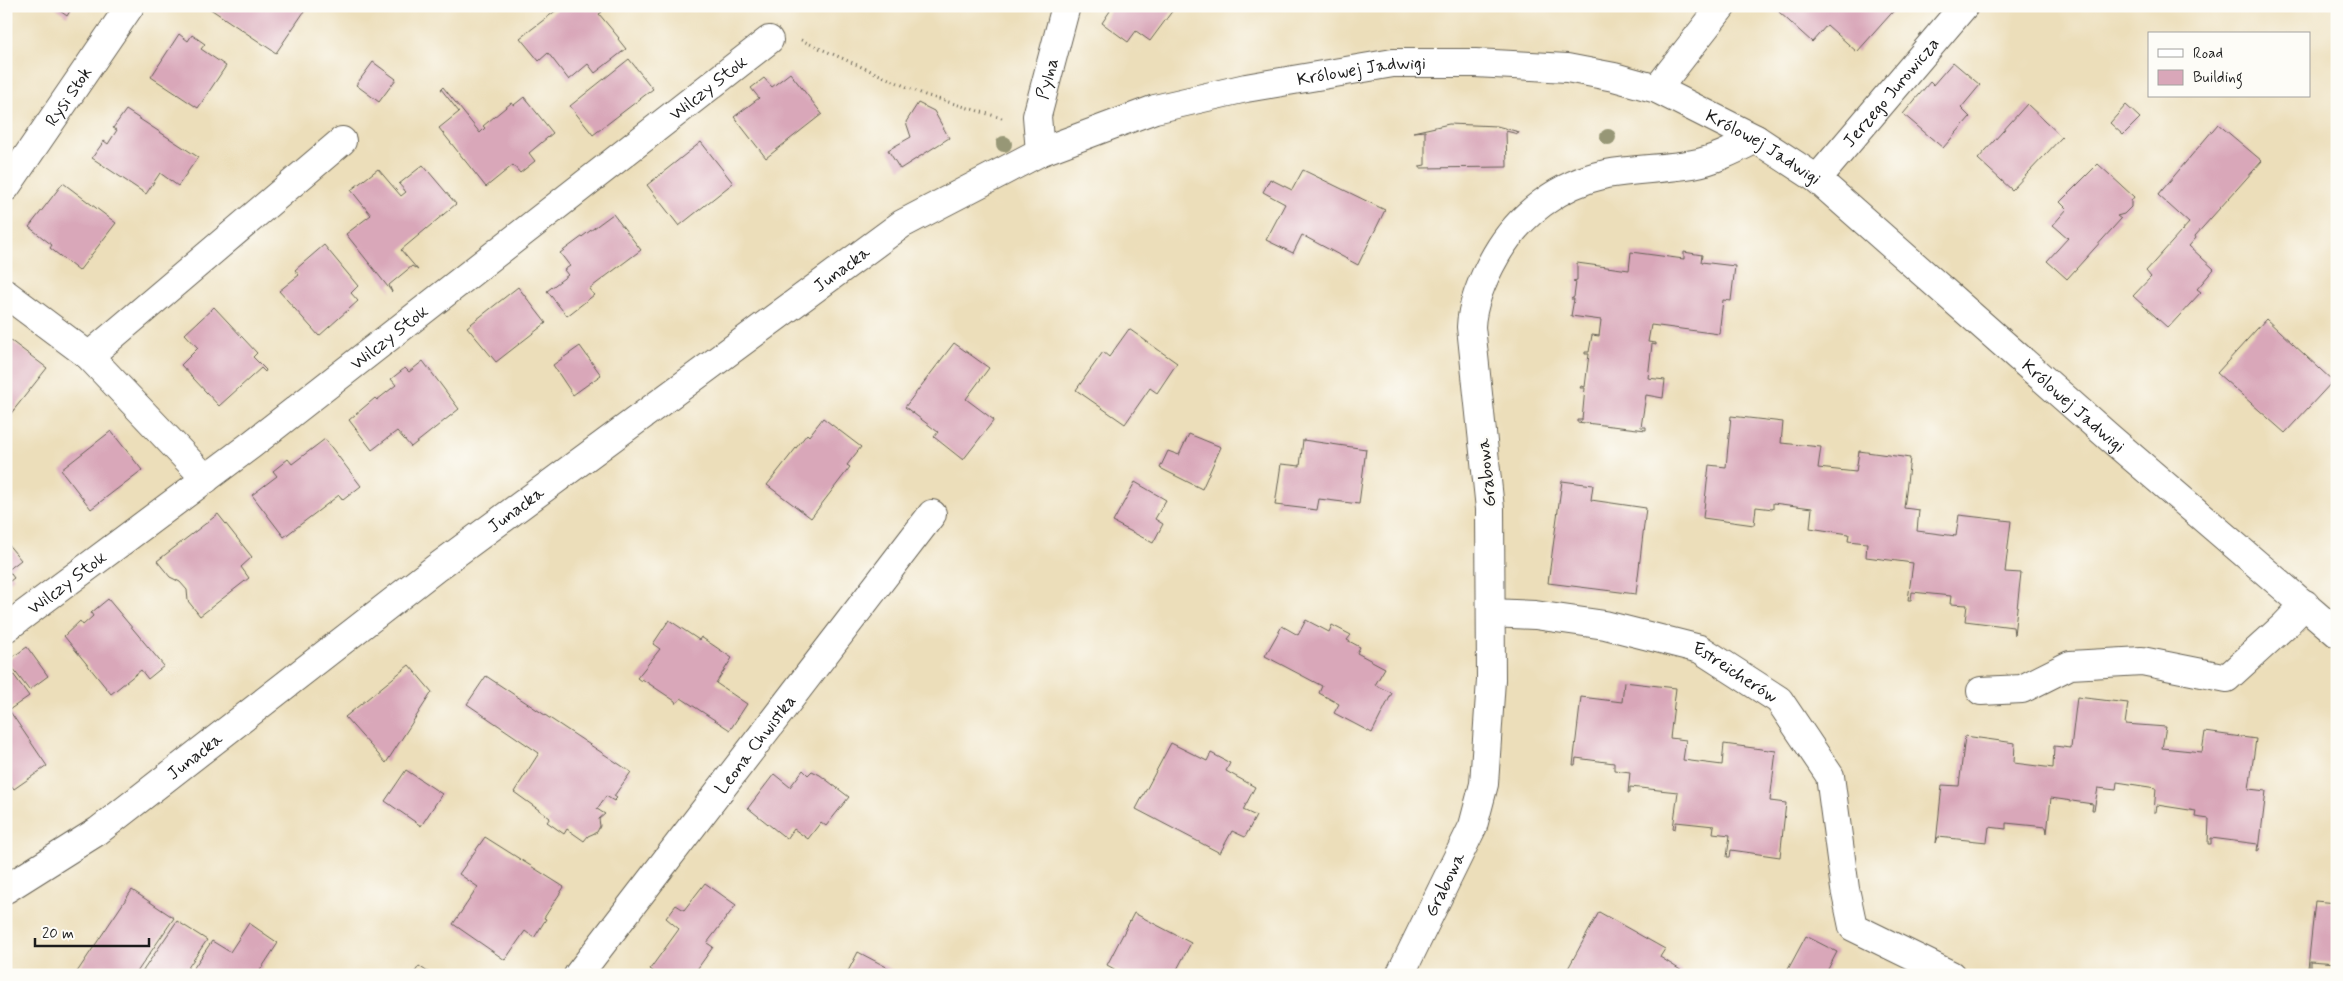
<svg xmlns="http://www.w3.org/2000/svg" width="2343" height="981" font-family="Mynerve,sans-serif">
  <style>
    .building { fill: #d9a7b9 }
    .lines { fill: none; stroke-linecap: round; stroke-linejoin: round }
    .minor-casing { stroke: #656053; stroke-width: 30 }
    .path { stroke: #656053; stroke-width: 3; stroke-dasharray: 1 4; stroke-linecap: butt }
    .minor { stroke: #fff; stroke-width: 28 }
    .tree { fill: #979776 }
    .labels { text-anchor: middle; stroke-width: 5; stroke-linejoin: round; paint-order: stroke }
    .street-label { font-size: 18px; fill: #1c1c1c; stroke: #fdfcf7 }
  </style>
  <rect width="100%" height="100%" fill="#fdfcf7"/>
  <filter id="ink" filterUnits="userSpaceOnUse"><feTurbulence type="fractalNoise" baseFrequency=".02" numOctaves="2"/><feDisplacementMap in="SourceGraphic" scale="10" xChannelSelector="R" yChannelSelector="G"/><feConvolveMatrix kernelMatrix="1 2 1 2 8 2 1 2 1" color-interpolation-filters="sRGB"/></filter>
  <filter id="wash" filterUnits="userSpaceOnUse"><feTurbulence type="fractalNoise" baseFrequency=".0096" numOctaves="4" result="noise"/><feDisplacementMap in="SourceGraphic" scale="20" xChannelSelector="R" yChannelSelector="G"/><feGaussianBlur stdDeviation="1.12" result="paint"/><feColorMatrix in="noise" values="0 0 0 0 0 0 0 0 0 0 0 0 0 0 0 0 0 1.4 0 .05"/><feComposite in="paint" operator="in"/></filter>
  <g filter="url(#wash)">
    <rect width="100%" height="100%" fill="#ecdeba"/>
    <g id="blocks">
      <path class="building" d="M53 6H73L67 16Z
        M210 6H308L276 53 209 8Z
        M562 6H598L602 12 599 14 619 38 618 39 626 49 595 73 588 64 569 80 548 53 539 61 520 38Z
        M1104 6H1176L1150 41 1136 31 1128 42 1102 23 1110 11Z
        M1784 6H1898L1857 52 1827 25 1812 42 1779 12Z
        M179 34 188 41 192 35 205 44 201 49 226 66 198 108 151 77Z
        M629 59 653 89 593 135 570 106Z
        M373 62 396 79 379 102 356 85Z
        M1953 62 1980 85 1961 108 1970 117 1943 148 1903 114 1930 82 1933 85Z
        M790 73 822 114 766 158 734 117 759 98 751 88 764 78 772 87Z
        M443 87 480 133 485 128 483 126 511 103 514 105 524 97 553 133 529 153 535 161 520 173 513 165 486 187 439 128 459 112 441 89Z
        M918 103 934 111 949 138 900 169 888 150 911 137 906 122Z
        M2027 104 2062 137 2012 190 1978 159Z
        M2126 105 2140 118 2123 135 2110 123Z
        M126 110 198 157 178 186 160 173 146 194 92 158 104 141 108 144 117 130 113 128Z
        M1449 124 1497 126 1519 132 1518 134 1506 131 1507 167 1420 168V166L1425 165V131L1413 132Z
        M2218 124 2262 161 2195 236 2196 238 2189 246 2214 269 2197 289 2201 292 2168 328 2133 296 2151 277 2146 271 2189 223 2158 195Z
        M701 142 733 183 679 226 647 185Z
        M2098 164 2134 197 2131 201V207L2124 214 2117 216 2121 219 2067 279 2047 261 2068 238 2053 225 2067 209 2060 202Z
        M423 165 456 204 401 250 418 270 412 266 389 285 392 292 346 234 371 215 351 190 378 169 401 196 406 192 399 184Z
        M1303 170 1385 210 1358 265 1302 235 1293 253 1266 240 1285 204 1263 192 1270 179 1292 190Z
        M63 183 116 223 79 271 50 248 52 245 29 227Z
        M613 214 641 250 589 289 594 295 567 316 547 291 568 275 564 270 570 266 560 253Z
        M324 245 358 286 351 293 358 301 319 336 279 291 299 275 295 270Z
        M1631 252 1684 259V252L1702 255 1701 262 1735 266 1731 301 1723 300 1719 334 1651 325 1648 342 1656 343V345L1652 344 1648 378 1665 380 1663 398 1646 395 1641 427H1646V430L1577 422V420H1582L1585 388H1580L1581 386 1585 387 1589 354H1585V352H1589L1592 335 1599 336 1601 320 1571 316 1574 299H1571L1574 297 1576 282 1573 281 1577 280V263L1629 270Z
        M518 287 546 323 496 362 467 327Z
        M214 307 257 353 253 357 266 370 265 372 261 368 219 406 181 365 198 348 185 334Z
        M2266 319 2333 381 2285 433 2217 373Z
        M1129 329 1177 363 1157 393 1150 388 1125 424 1076 390 1103 352 1109 357Z
        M6 337 47 368 9 416 6 413Z
        M954 343 989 368 966 399 994 420 963 460 934 437 938 432 905 407Z
        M580 346 601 375 573 395 553 365Z
        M423 361 459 409 411 447 397 431 372 450 349 420 375 398 377 400 396 385 391 379 405 368 409 372Z
        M1731 416 1783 422 1781 443 1821 447 1818 468 1856 472 1859 451 1910 458 1904 508 1919 510 1917 531 1956 536 1959 515 2011 521 2005 572 2021 573 2014 635 2013 627 1965 621 1967 605 1950 604 1951 596 1912 592 1911 600H1908L1913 563 1866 557 1867 543 1848 541 1849 534 1810 528 1812 508 1773 503V509L1756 507 1754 525 1703 518 1709 465 1726 467Z
        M823 418 861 447 847 465 850 467 811 518 767 485 807 434 809 436Z
        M111 431 142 470 91 509 61 470Z
        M1189 434 1221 447 1202 489 1160 468 1168 451 1179 455Z
        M325 439 361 486 343 500 339 495 284 537 252 495 277 476 273 471 288 459 292 464Z
        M1303 440 1366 449 1359 504 1319 499 1317 510 1275 505 1281 464 1300 466Z
        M1562 481 1593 485 1591 500 1646 508 1636 594 1548 583Z
        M1135 482 1166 500 1155 519 1163 524 1153 543 1113 522Z
        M218 514 252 557 241 567 249 578 200 616 188 601 187 590 180 582 170 577 157 561Z
        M6 542 21 560 8 570 14 578 6 584Z
        M108 599 164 666 148 679 141 670 111 694 64 636 80 621 83 625 93 616 91 613Z
        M669 620 699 640 701 637 732 658 716 683 747 704 730 730 681 698 676 704 675 701 642 679 641 681 637 678 660 649 653 644Z
        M1306 620 1329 632 1332 625 1351 635 1347 640 1360 647 1357 653 1385 668 1375 685 1392 693 1372 733 1334 713 1339 704 1319 693 1322 686 1265 656 1282 626 1298 635Z
        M27 647 48 676 29 690 7 661Z
        M6 664 29 696 9 710 47 766 14 789 6 778Z
        M409 665 432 692 386 763 345 717Z
        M486 676 631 772 614 796 617 798 614 801 606 796 597 809 605 814 599 819 600 826 597 832 588 836 584 841 567 829 564 834 547 822 550 818 514 792 539 753 467 704Z
        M1624 682 1676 688 1670 738 1686 740 1683 760 1722 765 1724 744 1776 751 1770 801 1786 803 1780 857 1731 850 1730 857H1727L1730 835 1713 833 1714 826 1676 822 1675 829 1673 828 1678 792 1630 787V793H1628L1630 772 1614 770V763L1576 758 1575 765H1573L1581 697 1622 702Z
        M2077 697 2128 703 2125 724 2166 727 2162 748 2202 752 2205 732 2256 739 2249 789 2266 791 2259 850 2257 851 2258 844 2211 838V844H2208L2209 819 2195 817 2196 811 2157 805 2156 812H2154L2156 788 2117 782 2116 790 2098 788 2094 810H2092L2093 804 2051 798 2047 833 2046 827 2006 823V829L1989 827 1987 842 1938 837 1936 843 1942 785 1959 786 1965 736 2015 743 2014 763 2053 768 2054 746 2071 748Z
        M1171 743 1207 761 1211 753 1230 763 1226 771 1255 787 1243 810 1256 816 1245 837 1232 831 1220 853 1136 809Z
        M406 770 442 794 421 826 385 801Z
        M803 770 808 775 812 771 820 775 849 797 826 826 821 822 808 839 794 829 787 839 748 808 774 774 790 787Z
        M485 837 564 887 544 918 546 919 534 938 525 931 505 960 453 924 478 887 459 874Z
        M705 883 736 905 707 943 713 947 693 975H658L650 969 679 929 666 918 676 905 684 910Z
        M132 890 174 918 135 975H75Z
        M2315 901 2337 903V963L2310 961V968H2308Z
        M1599 912 1665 949 1660 957 1682 971 1680 975 1565 974Z
        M1134 913 1191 943 1174 975H1125L1107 965Z
        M177 921 207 940 183 975H140Z
        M249 923 278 943 257 975H189L212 941 230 952Z
        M1806 936 1837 952 1825 975H1785Z
        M858 952 898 973 910 970 920 975H846Z
        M419 966 432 975H413Z"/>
    </g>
  </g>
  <g filter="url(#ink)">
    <use href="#blocks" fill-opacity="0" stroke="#656053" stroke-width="1"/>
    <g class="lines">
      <defs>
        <g id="minor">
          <path d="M1657 89 1722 6"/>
          <path id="s1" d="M1040 152 1037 116 1066 6"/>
          <path id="s2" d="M1817 179 1964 6"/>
          <path id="s3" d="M6 187 130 6"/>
          <path d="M6 294 89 356 206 479"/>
          <path d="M89 356 342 141"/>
          <path id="s4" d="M1491 613 1535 615 1605 625 1700 649 1779 700 1830 776 1845 889 1853 927 1951 975"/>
          <path id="s5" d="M6 628 251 445 769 40"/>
          <path d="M1981 691 2022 689 2070 665 2142 661 2227 678 2285 625 2305 604"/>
          <path id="s6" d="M6 889 98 831 436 568 902 224 1040 152 1155 109 1246 88 1393 63H1475L1567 68 1614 77 1657 89 1756 139 1817 179 2110 438 2337 633"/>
          <path id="s7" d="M578 975 932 514"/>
          <path id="s8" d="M1400 975 1473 826 1484 784 1491 680 1490 509 1471 327C1472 302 1484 276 1496 255 1519 215 1559 184 1606 174 1635 169 1664 169 1693 164 1715 160 1736 149 1756 139"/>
        </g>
      </defs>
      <use href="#minor" class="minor-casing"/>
      <path class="path" d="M801 40 925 95 1005 119"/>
      <use href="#minor" class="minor"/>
    </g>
    <g class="tree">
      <circle cx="1608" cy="137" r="8"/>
      <circle cx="1004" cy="144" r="8"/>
    </g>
  </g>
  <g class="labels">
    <g class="street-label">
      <text dy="6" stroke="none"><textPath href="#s6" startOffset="1605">Królowej Jadwigi</textPath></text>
      <text dy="6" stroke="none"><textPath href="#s1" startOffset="75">Pylna</textPath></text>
      <text dy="6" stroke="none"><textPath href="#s5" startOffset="886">Wilczy Stok</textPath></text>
      <text dy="6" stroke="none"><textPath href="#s2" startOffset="114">Jerzego Jurowicza</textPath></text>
      <text dy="6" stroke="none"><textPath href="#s3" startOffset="110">Rysi Stok</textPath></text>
      <text dy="6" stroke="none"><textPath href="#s6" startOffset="2025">Królowej Jadwigi</textPath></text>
      <text dy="6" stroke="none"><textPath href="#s6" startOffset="1041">Junacka</textPath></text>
      <text dy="6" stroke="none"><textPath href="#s5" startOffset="481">Wilczy Stok</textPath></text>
      <text dy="6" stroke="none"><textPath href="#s6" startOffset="2430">Królowej Jadwigi</textPath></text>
      <text transform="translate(1486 473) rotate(-96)" y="6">Grabowa</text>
      <text dy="6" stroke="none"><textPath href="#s6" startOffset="636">Junacka</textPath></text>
      <text dy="6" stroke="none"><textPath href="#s5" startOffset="76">Wilczy Stok</textPath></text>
      <text dy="6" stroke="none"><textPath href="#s4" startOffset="255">Estreicherów</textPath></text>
      <text dy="6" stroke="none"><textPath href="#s7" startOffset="291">Leona Chwistka</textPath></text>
      <text dy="6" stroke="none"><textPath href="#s6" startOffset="231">Junacka</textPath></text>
      <text dy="6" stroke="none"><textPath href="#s8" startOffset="101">Grabowa</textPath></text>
    </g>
  </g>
  <rect width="2343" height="981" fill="none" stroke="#fdfcf7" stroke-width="25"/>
  <rect x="2148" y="32" width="162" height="65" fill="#fdfcf7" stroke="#a3a29f"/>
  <rect x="2158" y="49" width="25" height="8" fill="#ffffff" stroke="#a3a29f"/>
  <text x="2193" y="58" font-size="15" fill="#1c1c1c">Road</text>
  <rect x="2158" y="70" width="25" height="15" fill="#d9a7b9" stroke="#a3a29f"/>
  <text x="2193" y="82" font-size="15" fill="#1c1c1c">Building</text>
  <path d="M35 938v8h114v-8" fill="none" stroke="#1c1c1c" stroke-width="2.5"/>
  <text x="42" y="938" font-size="15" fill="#1c1c1c" stroke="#fdfcf7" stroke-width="4" paint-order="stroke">20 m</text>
</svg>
